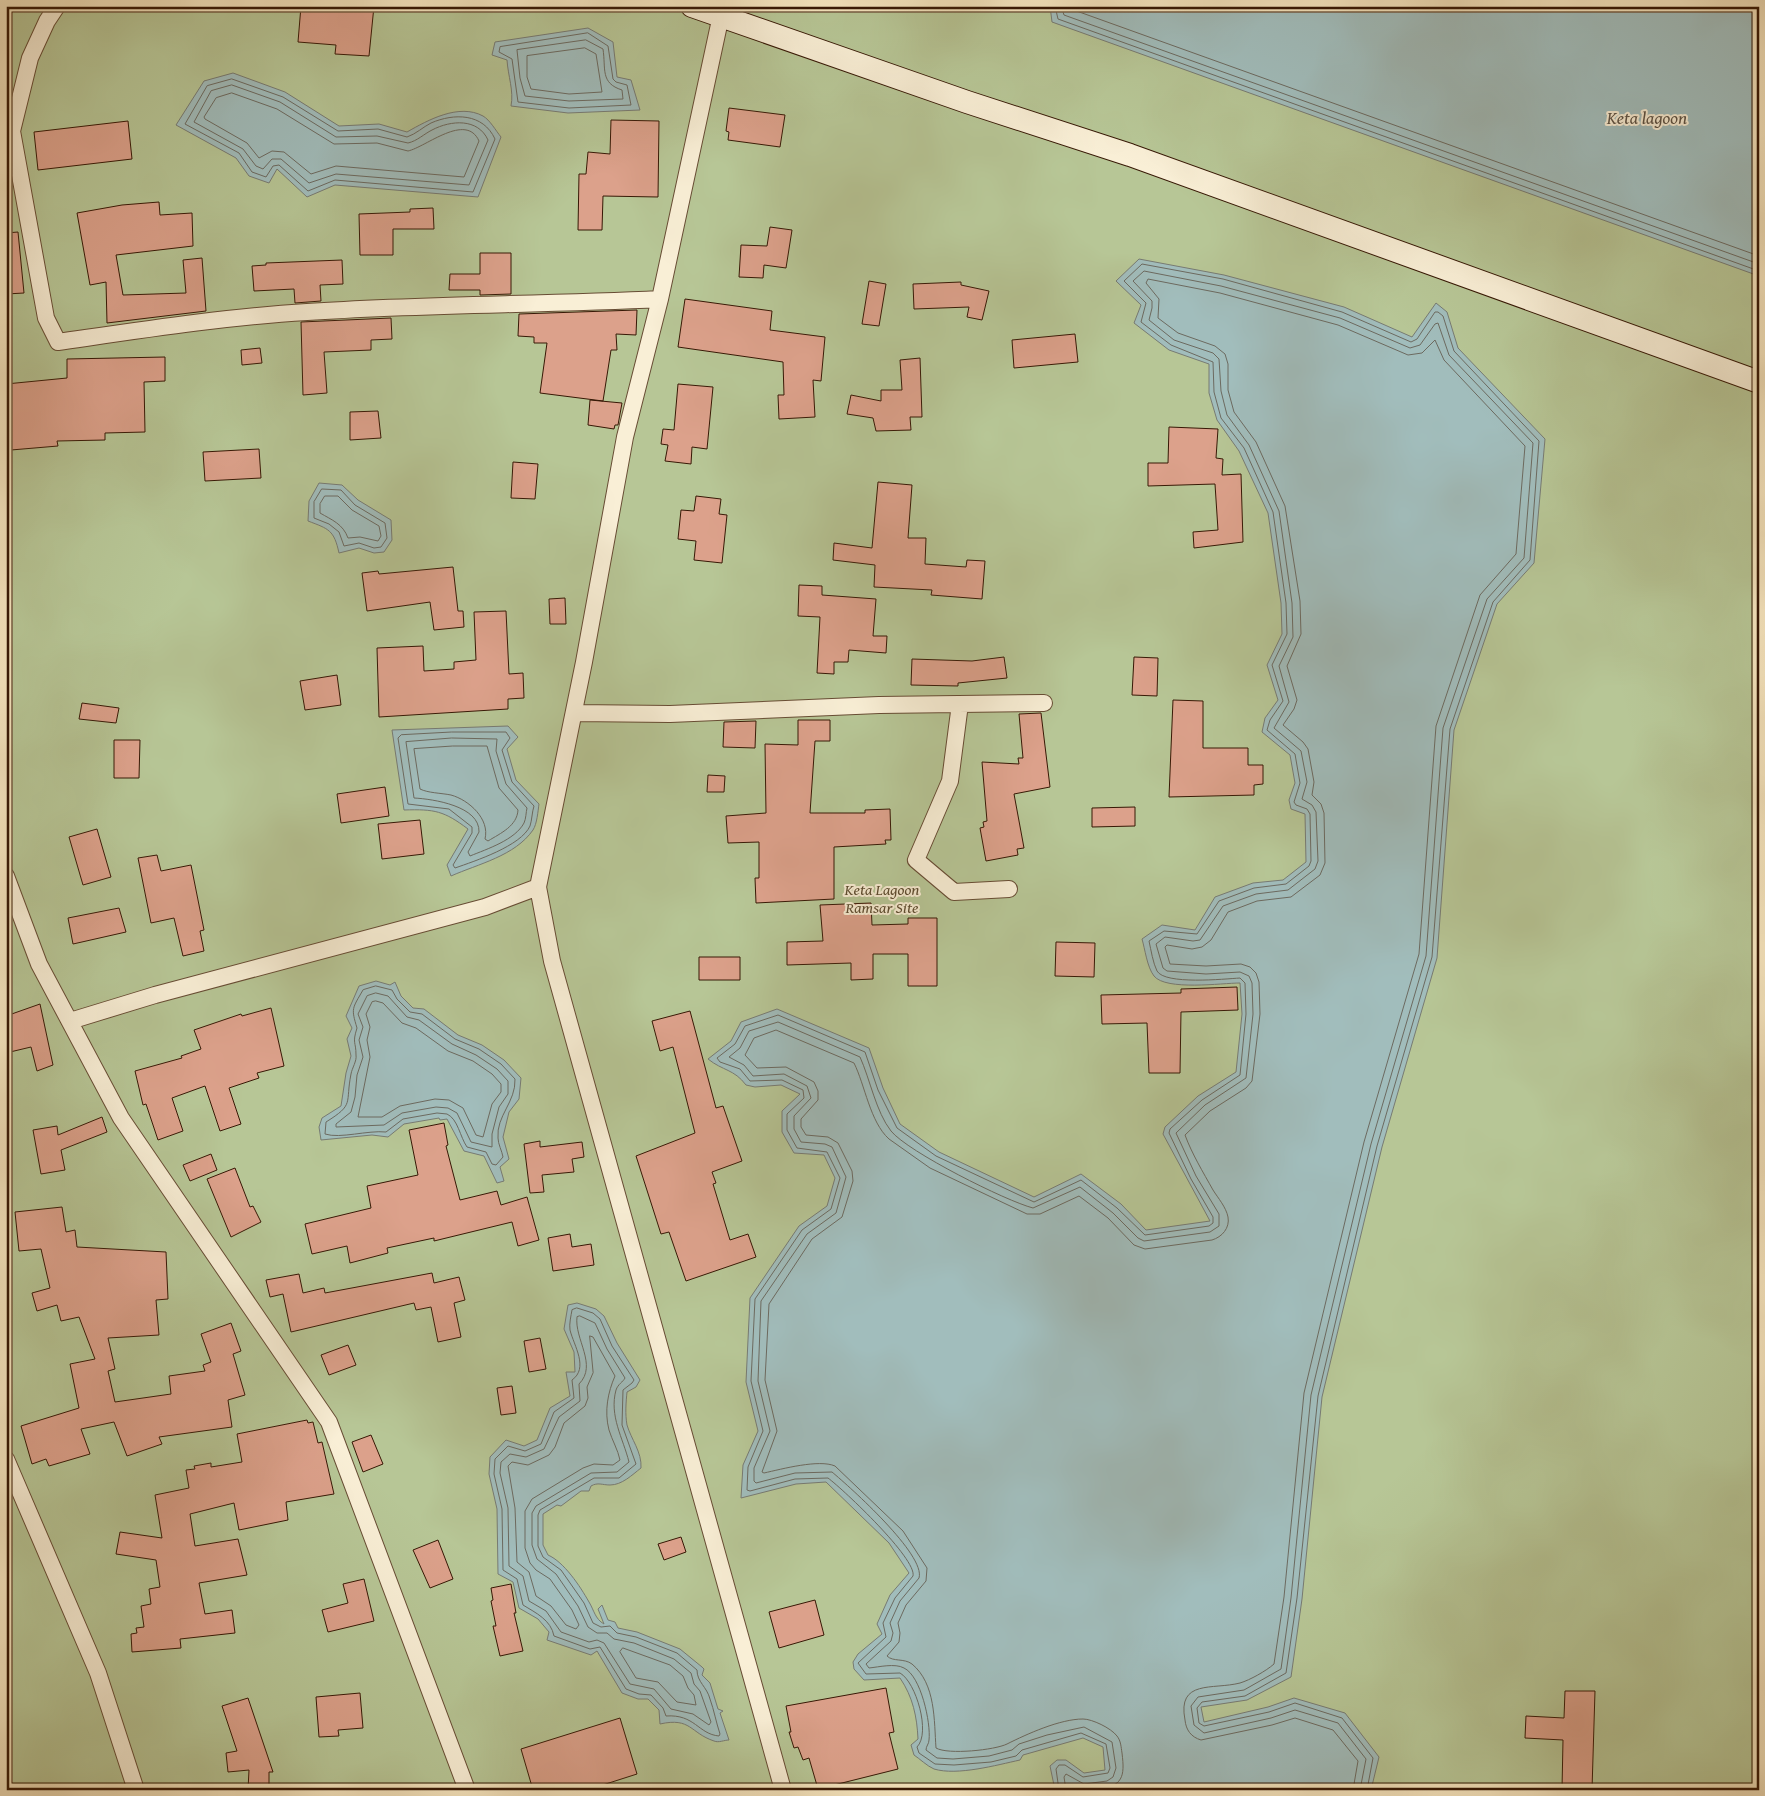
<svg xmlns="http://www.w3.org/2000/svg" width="1765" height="1796" font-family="'Gentium Book Plus',serif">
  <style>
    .green { fill: #b7c696; stroke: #776f4e }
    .water { fill: #a1bdbc; stroke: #777b73 }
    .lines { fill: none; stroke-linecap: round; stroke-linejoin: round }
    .shore { stroke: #6c6a60; stroke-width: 1 }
    .building { fill: #dca18b; stroke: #371805 }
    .minor-casing { stroke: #674c34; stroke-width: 18 }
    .secondary-casing { stroke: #371805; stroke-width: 24 }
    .minor { stroke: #f9efd6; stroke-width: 16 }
    .secondary { stroke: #f9efd6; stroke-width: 22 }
    .labels { text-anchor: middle; stroke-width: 4; stroke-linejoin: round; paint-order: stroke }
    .park-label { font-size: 16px; font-style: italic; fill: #5d4c30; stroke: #f9efd6 }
    .water-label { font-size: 18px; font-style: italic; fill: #5c5245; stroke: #f9efd6 }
  </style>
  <rect width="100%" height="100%" fill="#f6e6c0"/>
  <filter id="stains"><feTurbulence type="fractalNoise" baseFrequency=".004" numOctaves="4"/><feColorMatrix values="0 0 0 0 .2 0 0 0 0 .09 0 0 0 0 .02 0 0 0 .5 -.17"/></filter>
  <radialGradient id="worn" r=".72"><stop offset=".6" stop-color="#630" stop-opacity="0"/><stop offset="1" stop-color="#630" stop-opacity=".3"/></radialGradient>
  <path class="green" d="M6 6H1759V1790H6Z"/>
  <path class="water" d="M1050 6H1759V276L1052 22Z
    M588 28 613 42 617 77 631 80 640 110 568 113 511 106C514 91 508 76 507 60L492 55 495 42Z
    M233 73 285 92 339 126 379 124 407 132C428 120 459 103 483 116 490 120 496 131 501 137L478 197 335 185 307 197 277 169 269 183 249 176 236 158 176 125 204 81Z
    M1139 259 1224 275 1344 307 1412 337 1436 303 1447 312 1458 348 1545 439 1534 563 1497 604 1454 730 1437 958 1382 1147 1322 1397 1302 1599 1291 1677 1247 1700 1201 1707 1204 1722 1268 1707 1294 1698 1345 1713 1379 1757 1371 1790H1055L1050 1766 1057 1760H1066L1084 1773 1105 1770 1103 1747 1083 1738 1023 1755 1020 1760C997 1765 957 1776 934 1769 927 1766 920 1759 914 1755L911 1745 918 1739C917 1717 913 1697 900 1678L864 1680 854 1669 853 1662 858 1654 882 1634 877 1624 890 1595 909 1573 889 1543 826 1482 796 1484 741 1498 743 1465 758 1431 746 1382 750 1298 799 1226 827 1206 835 1178 824 1155 794 1153 782 1132V1111L800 1094 781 1085 755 1087 746 1085C734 1069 723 1071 708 1059L731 1041 741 1022 777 1009 869 1048 883 1088 900 1124 939 1152 1034 1197 1081 1174 1121 1204 1146 1230 1210 1221 1163 1134 1165 1127 1198 1096 1236 1072 1242 1014 1240 983C1222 983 1166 991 1154 976 1147 967 1145 949 1142 939L1162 925 1195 930 1215 897 1253 883 1283 880 1306 862 1305 814 1291 809 1289 800 1295 783 1290 755 1262 732 1265 718 1278 700 1267 665 1282 634 1281 603 1268 513 1239 451 1217 420 1209 393V364L1169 350 1134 323 1141 305 1116 281Z
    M319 483 342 485 358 500 391 520 392 540 384 552 374 553 359 548 339 553C334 530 329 529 308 521L309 501Z
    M508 726 518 737 507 749 516 780 539 804C538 811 537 824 533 830 515 856 478 864 451 876L447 865 468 829C444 811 435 809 404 810L392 730Z
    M376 981 390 985 395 982 401 996 413 1008 424 1009 458 1035 482 1045 504 1060 521 1078 519 1099 509 1112 503 1137 509 1159 500 1167 504 1181 497 1183 484 1156 464 1151 447 1119 440 1120 439 1118 404 1124 388 1137 372 1135 321 1140 319 1127 322 1118 341 1106 346 1073 351 1056 347 1039 352 1028 346 1016 359 986Z
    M577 1303 596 1309 604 1316 617 1343 640 1380 636 1387 627 1392C626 1402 625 1414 627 1425 631 1439 642 1452 641 1468 632 1475 622 1485 610 1485 602 1485 598 1482 591 1486L589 1491H581L561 1506 557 1505 543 1514V1545L548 1555C564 1562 580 1586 589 1602 594 1610 595 1619 604 1624L598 1609 602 1605 608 1620 615 1622 618 1628 637 1632 680 1649 702 1667 704 1669 702 1675 710 1683 718 1709 723 1711 720 1713 729 1740C724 1740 719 1743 714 1741 690 1733 691 1717 660 1724L659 1710 648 1699H638L622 1693 597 1651 591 1655 547 1640 549 1632 538 1619 519 1608 513 1582 498 1574 497 1509 489 1474 490 1457 506 1440 524 1446 537 1440 550 1408 570 1396 566 1372H575L574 1352 564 1329 568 1305Z"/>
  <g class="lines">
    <path class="shore" d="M1055 6 1058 19 1759 271
      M1061 6 1064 15 1759 264
      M1069 6 1071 9 1759 256
      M588 33 608 46 613 79 616 82 627 85 631 105 569 108 518 102 512 59 499 52 500 47Z
      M586 40 603 49C606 69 600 83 622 90L623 99 569 101 525 96 520 78 517 50Z
      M585 48 596 54 602 92 569 94 531 89 527 77V56Z
      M232 79 283 97 338 131 378 129 407 137C416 134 423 127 431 123 454 113 483 113 495 139L473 192 335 180 308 191 279 165 273 166 266 177 252 172 239 153 185 124 207 86Z
      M232 85 280 102 336 137 377 136 408 143C417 141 424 134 432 130 451 120 478 118 488 140L469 185 336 174 309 183 281 159H272L263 169 256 166 243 149 194 122 211 91Z
      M232 93 277 109 334 144 377 143 408 151C426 147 466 112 479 141L464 177 336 166 311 174 284 152 272 151 259 158 247 143 205 119 204 117 216 98Z
      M322 489 341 490 355 505 385 523 387 538 381 547 374 548 359 543 344 546 339 532 329 524 314 518V502Z
      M325 496H338L352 510 379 526 381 536 378 541 360 537 348 538C343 524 332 520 320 513V504Z
      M452 732H506L510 738 502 750 512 782 534 806C532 812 532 820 530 826 521 846 475 861 455 868L453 865 472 833V827L449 809 408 804 398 738 401 735Z
      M452 738 497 739 496 751 506 784 527 808C526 812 526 819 524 823 515 840 487 849 470 856L468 852 479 832C480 806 433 799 414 798L406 742Z
      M453 746H487L499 788 518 810C517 826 501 833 488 841L485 839C490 819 469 800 451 795 441 793 428 793 420 789L414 749Z
      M376 986 392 990 397 999 410 1012 422 1014 455 1039 479 1049 501 1064 515 1079C516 1102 496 1116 498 1138 498 1144 502 1151 503 1157L496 1165 492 1164 486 1152 467 1147C460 1137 458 1119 447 1114L437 1113 403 1119 386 1132C368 1130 340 1139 325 1134L326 1122C355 1104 345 1104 351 1074 352 1068 357 1061 356 1055 356 1041 352 1044 357 1028 351 1008 352 1009 363 990Z
      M376 993 388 996 407 1017 419 1020 452 1044 476 1055 497 1069 508 1081V1094L499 1107 492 1134V1147L471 1142 457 1113 448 1108 436 1107 402 1113 384 1125 336 1127V1124L351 1112 355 1097 357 1075 363 1057 359 1040 363 1027 358 1014 367 996Z
      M376 1001 383 1003 402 1023 416 1028 448 1051 473 1061 492 1074 501 1084V1092L492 1104 483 1137 476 1135 463 1108 449 1100 435 1099 400 1106 382 1117H358L370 1057 367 1040 370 1027 366 1014 372 1002Z
      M577 1308 593 1313 600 1319 612 1346 634 1380 632 1383 623 1390 622 1425 636 1464 619 1478H594L540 1510 538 1515V1546L543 1557 561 1570 584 1603 593 1623 601 1627 610 1626 617 1633 636 1637 677 1653 697 1670C697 1682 707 1687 710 1699 714 1710 716 1722 720 1734L719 1736C698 1734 695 1714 666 1716L663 1708 651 1695 639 1694 626 1689 600 1647 590 1649 554 1636C551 1620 536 1613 523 1605L517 1579 503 1570 502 1509 494 1474 495 1459 508 1446 525 1451 541 1444 554 1412 574 1398 572 1380C589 1368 574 1346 570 1330 569 1324 571 1316 572 1310Z
      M580 1316 595 1323 607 1349 625 1378C623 1382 618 1384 616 1390 609 1416 623 1438 629 1462L617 1472 591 1473 536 1506 532 1513V1545L537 1559 556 1574 578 1606 588 1627 597 1633H607L614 1639 634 1643 674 1659 691 1673 694 1684 700 1691 711 1722 709 1725 693 1714 671 1709 654 1689 630 1684 604 1643 597 1640 589 1642 561 1632 546 1611 529 1601 523 1576 509 1566 508 1508 500 1473 501 1462 510 1454 526 1457 544 1449 559 1417 580 1401 579 1384C598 1365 574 1339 577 1317Z
      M590 1336 593 1337 615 1376C608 1392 604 1411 609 1430 612 1440 618 1450 620 1460L613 1465 594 1464 583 1468 532 1499 525 1511V1548L530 1563 536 1570 550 1579 572 1610 579 1625 576 1629 566 1625 551 1606 536 1596 529 1572 517 1562 515 1508 508 1466 512 1462 528 1465 549 1455 555 1447 564 1423 585 1406 588 1398 587 1387 593 1373Z
      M623 1648 670 1665 683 1676 688 1688 694 1695 696 1705 677 1702 658 1682 636 1678 620 1652Z
      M1059 1790 1056 1769 1059 1765H1065L1083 1777 1108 1773 1110 1768 1106 1744 1081 1733 1022 1750 1016 1756 991 1762 954 1765 935 1764 919 1753 917 1747C931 1733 916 1682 900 1673L866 1674 858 1663 886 1637 883 1623 895 1598 913 1576C917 1559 844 1490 828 1478L795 1479 750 1491 747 1490 748 1467 763 1431 751 1381 755 1299 802 1230 831 1209 840 1178 827 1152 797 1148 787 1130V1114L804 1098 803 1090 782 1080 750 1081 740 1069 720 1062 717 1058 735 1044 745 1026 778 1015 865 1052 878 1090 897 1128 936 1156 1034 1202 1081 1180 1117 1208 1145 1235 1209 1226 1213 1223V1217L1191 1179 1169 1133 1170 1129 1202 1100 1240 1075 1246 1014 1245 983 1240 978C1224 979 1165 985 1157 971 1153 963 1151 950 1149 941L1164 931 1197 934 1219 901 1254 888 1286 884 1309 866 1311 861 1310 814 1307 809 1296 805 1294 802 1300 783 1295 754 1267 730 1270 720 1283 701 1272 665 1287 634 1286 603 1273 512 1244 448 1221 418 1214 392 1213 362 1171 345 1141 322 1146 303 1124 281 1142 264 1223 279 1342 312 1411 342 1417 339 1435 312H1438L1443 316 1454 351 1539 441 1530 560 1493 602 1450 729 1432 957 1377 1146 1318 1396 1297 1598 1286 1673 1245 1696 1202 1702 1197 1708 1199 1723 1204 1726 1269 1712 1295 1703 1342 1718 1373 1758 1367 1790
      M1066 1790 1064 1777 1066 1774 1084 1784 1107 1781 1113 1777 1116 1768 1112 1742 1084 1727 1047 1735 1019 1744 1012 1750 989 1756 953 1759 937 1758 926 1750C926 1746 929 1744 929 1740 931 1723 921 1676 904 1668 895 1663 879 1667 869 1668L866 1664 891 1641 893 1633 890 1623 900 1601 919 1578C926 1555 850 1487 832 1472L795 1473 756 1483 754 1481V1468L770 1431 758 1381 761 1301 807 1234 836 1213 846 1177 832 1147 825 1144 801 1142 794 1129V1116L811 1098 807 1086 784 1074 753 1076 744 1065 729 1057 740 1048 749 1031 778 1022 860 1057C870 1079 876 1112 891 1131 908 1152 1006 1201 1033 1208L1080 1187 1113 1213 1138 1238 1144 1241 1210 1232 1219 1226V1214L1196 1176 1176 1133 1205 1105 1246 1078 1253 1014 1252 983 1249 976 1240 972 1206 974 1167 971 1163 968 1156 944 1165 937 1193 941 1200 940 1223 906 1256 894 1288 890 1315 869 1318 861 1316 812 1312 805 1302 799 1307 782 1301 751 1274 728 1289 702 1279 666 1293 637 1292 603 1279 511 1249 445 1227 415 1221 391 1219 359 1213 353 1174 340 1149 320 1152 308V301L1133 281 1144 271 1221 286 1340 318 1410 348 1420 345 1435 324 1438 323 1449 355 1533 443 1524 558 1487 599 1443 728 1426 956 1371 1144 1311 1395 1291 1598 1281 1669 1244 1690 1198 1697 1191 1706 1194 1725 1204 1733 1271 1718 1295 1710 1338 1723 1366 1759 1360 1790
      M1097 1790C1123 1786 1125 1777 1122 1753 1121 1747 1121 1741 1117 1736 1111 1728 1092 1719 1083 1719 1060 1719 1027 1734 1007 1744 995 1750 948 1755 936 1748 934 1721 936 1684 912 1664 904 1658 893 1662 887 1656L899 1642 900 1633 898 1623 906 1605 926 1581 927 1568 903 1531 835 1466C819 1459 782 1469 764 1473L762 1472 777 1431 765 1380 769 1304 812 1239 842 1217 853 1181 852 1171 838 1143 828 1137 806 1135 801 1127V1119L818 1100V1091L814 1082 786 1067 757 1068 745 1055 754 1038 776 1030 854 1063C865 1085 870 1122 889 1139L930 1168 1027 1214H1040L1079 1196 1108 1218 1134 1245 1145 1249 1212 1240C1222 1237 1230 1228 1228 1217 1226 1207 1218 1198 1213 1190 1203 1172 1192 1154 1185 1135L1210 1111 1246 1088 1252 1081 1260 1014 1259 982 1256 973 1250 967 1241 964 1206 966 1170 964 1165 947 1167 945 1192 949 1202 947 1211 940 1228 912 1257 901 1291 897 1320 875 1325 863 1324 813 1321 804 1312 795 1314 782 1308 749 1303 742 1283 725 1294 709 1297 700 1287 666 1301 634 1300 601 1285 506 1256 442 1234 412 1228 390V364L1225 354 1215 346 1178 333 1158 318 1159 299 1146 283 1148 279 1220 293 1338 325 1408 355 1422 353 1435 340 1444 360 1525 446 1516 554 1480 595 1436 726 1419 954 1364 1142 1304 1393 1284 1597 1274 1664C1266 1671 1250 1680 1240 1683 1213 1690 1177 1679 1185 1720 1186 1730 1191 1737 1201 1740L1272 1725 1295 1718 1333 1730 1358 1761 1353 1790"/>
  </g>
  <path class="building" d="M301 6H374L369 56 335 54 336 45 298 42Z
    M729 108 785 115 780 147 728 140 729 132 726 131Z
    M611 120 659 121 658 197 603 196 602 230H578L579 174H586L588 152 610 154Z
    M128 121 132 159 38 170 34 132Z
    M159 202 160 215 192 213 193 246 116 255 123 295 186 293 183 260 202 258 206 311 107 323 106 282 90 285 77 213 122 205Z
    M433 208 434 229H393V255H360L359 214 410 212V209Z
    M770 227 792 230 786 268 764 265 763 278 739 277 741 245 767 246Z
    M18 232 24 293 6 294V233Z
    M480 253H511V294L480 295V290H449L450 274H480Z
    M342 260 343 284 320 285 321 301 295 303 294 289 254 291 252 266 266 265V263Z
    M869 281 886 284 879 326 862 324Z
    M961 282V285L989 291 982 320 967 317 969 307 914 309 913 284Z
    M685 299 772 311 770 330 825 337 821 381 813 380 815 417 779 419 778 395H784L783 362 678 347Z
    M637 310 636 335 616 334 617 350H611L603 401 540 393 547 343H534V337L518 336 519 314Z
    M391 318 392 339 371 340V350L324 352 327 393 303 395 301 322Z
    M1075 334 1078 362 1014 368 1012 340Z
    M260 348 262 363 242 365 241 350Z
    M165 357V381L144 382 145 432 105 433V440L57 441 58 446 11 450 6 384 67 378V359Z
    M920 358 922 417H910L911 430 876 431 873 418 847 414 851 395 881 401V390H902L900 360Z
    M678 384 713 387 707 449 692 447 691 464 665 461 668 445 661 444 663 429 674 430Z
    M590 400 622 403 618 425H615L614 429 588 425Z
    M378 411 381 438 350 440V412Z
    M1169 427 1218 429 1216 458 1223 459 1222 475 1241 474 1243 542 1194 548 1193 532 1218 530 1215 484 1148 486V463H1168Z
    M259 449 261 478 205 481 203 452Z
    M513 462 538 464 535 499 511 498Z
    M878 482 912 485 908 538H926L925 564 966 567 967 560 985 561 982 599 931 595 932 590 874 587 875 565 833 560 834 543 872 548Z
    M696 496 721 499 719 514 727 515 722 563 694 560 696 541 678 539 681 510 694 511Z
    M453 567 458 611H463L464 627 434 630 430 602 367 611 362 573 378 571 379 574Z
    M799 585 822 586V595L876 599 873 636H887L886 653 849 650 848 662H834V674L817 673 820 617 798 616Z
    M565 598 566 624H550L549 599Z
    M506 611 509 674 523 673 524 698 508 699V709L379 717 377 648 423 646 424 671 454 669V662L476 660 474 612Z
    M1004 657 1007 678 958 683V686L911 685 912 659 972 661Z
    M1134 657 1158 658 1157 696 1132 695Z
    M337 675 341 705 305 710 300 681Z
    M1173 700 1203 701V748H1248V765H1263V784L1254 785V795L1169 797Z
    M82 703 119 708 116 723 79 719Z
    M1041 713 1050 787 1014 794 1024 848 1017 849 1018 855 986 861 980 828 984 827 983 822 987 821 982 762 1019 764 1018 758H1023L1019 714Z
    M798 720H830V741H815L810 813H865V810L890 809 891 840H885L886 844 834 847V899L756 903 755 878H759V842L728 843 726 816 766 813 765 744 798 745Z
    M756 721 755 748 723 747 724 722Z
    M114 740H140L139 778H114Z
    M708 775 725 776 724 792H707Z
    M385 787 389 816 341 823 337 794Z
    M1135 807V826L1092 827V808Z
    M420 820 424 854 382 859 378 824Z
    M97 829 111 877 83 885 69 837Z
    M157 855 161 871 191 865 204 930 200 931 204 951 183 956 174 918 151 923 138 858Z
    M871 903 872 925 908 924V918H937V986H908V954H873V979L851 980V963L787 965V942L823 941 820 905Z
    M119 908 126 932 73 944 68 918Z
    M1056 942 1095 943 1094 977 1055 976Z
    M699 957H740V980H699Z
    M1237 987 1238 1010 1181 1012 1180 1073H1149L1147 1023 1102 1024 1101 995 1181 993V989Z
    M40 1004 53 1065 37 1071 31 1047 10 1052 6 1033V1016Z
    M271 1008 284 1066 257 1073 259 1078 229 1088 241 1124 220 1131 205 1086 172 1098 183 1131 158 1140 146 1104 143 1105 135 1071 182 1058 181 1056 201 1049 194 1030 241 1014 242 1016Z
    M690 1011 716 1108 723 1106 742 1161 712 1172 716 1183 713 1184 730 1240 748 1234 756 1257 686 1281 669 1232 661 1234 636 1156 695 1133 673 1047 660 1051 652 1021Z
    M102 1117 107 1132 61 1150 65 1170 41 1174 33 1130 57 1126 58 1135Z
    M444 1123 448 1145 446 1146 460 1200 497 1191 501 1205 527 1197 539 1240 518 1246 512 1222 434 1241V1238L387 1248 388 1253 350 1263 347 1246 312 1254 305 1224 371 1208 367 1186 418 1175 409 1130Z
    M540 1141V1147L582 1142 584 1157 572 1159 574 1172 542 1175 544 1192 530 1193 524 1144Z
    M211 1154 217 1170 190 1181 183 1165Z
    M235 1168 250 1207 253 1206 261 1222 231 1237 207 1179Z
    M62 1207 66 1232 75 1230 77 1247 166 1252 168 1299 156 1300 159 1335 108 1338 115 1369 108 1371 115 1402 171 1394 169 1376 205 1371 203 1365 211 1362 201 1334 231 1323 241 1351 233 1354 245 1395 228 1400 232 1427 159 1437 162 1444 127 1456 114 1422 81 1429 90 1454 49 1466 46 1459 32 1464 21 1426 79 1408 70 1364 95 1359 79 1317 61 1321 57 1305 37 1311 32 1293 50 1288 41 1249 19 1251 15 1212Z
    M570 1234 572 1247 591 1244 594 1265 553 1271 548 1238Z
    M432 1273 434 1283 459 1277 465 1300 454 1303 461 1337 438 1342 431 1307 416 1310 414 1303 291 1332 283 1294 270 1297 266 1280 299 1274 303 1293 324 1288 325 1293Z
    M540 1338 546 1369 529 1372 524 1341Z
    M348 1345 356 1365 329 1375 321 1355Z
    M512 1386 516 1413 501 1415 497 1388Z
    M307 1420 308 1423 313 1422 318 1443 322 1442 334 1494 286 1502 288 1520 239 1530 234 1503 190 1514 195 1546 238 1539 247 1575 199 1583 205 1614 232 1610 235 1633 180 1639 181 1648 132 1652 131 1634 137 1633 136 1628 144 1627 141 1606 151 1604 149 1589 160 1587 156 1560 116 1554 120 1532 162 1538 155 1495 189 1488 186 1470 195 1469 194 1466 211 1463V1467L242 1462 237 1434Z
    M371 1435 383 1464 363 1472 352 1442Z
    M681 1537 686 1552 664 1560 658 1544Z
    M438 1540 453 1579 430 1588 413 1550Z
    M364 1579 374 1621 328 1632 322 1610 348 1603 343 1584Z
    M511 1584 516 1613H514L523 1651 500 1656 493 1626H496L491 1601 493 1600 491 1588Z
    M815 1600 824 1635 779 1648 769 1612Z
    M886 1688 894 1732 889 1733 898 1769 818 1789 809 1758 803 1760 798 1747 794 1748 789 1732H791L786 1706Z
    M1565 1691H1595L1592 1790H1562L1563 1740 1525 1738 1526 1716 1564 1718Z
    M360 1693 363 1728 338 1730 339 1736 319 1737 316 1697Z
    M248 1698 273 1772H269V1790H248L249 1770 228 1772 226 1753 237 1751 222 1706Z
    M620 1718 637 1774 587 1790H533L521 1749Z"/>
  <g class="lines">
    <defs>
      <path id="minor" d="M57 6 47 21 30 58 12 131 46 318 58 342C141 330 224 317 307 312 424 304 542 305 660 299
        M960 704 950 781 916 860 954 892 1009 889
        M574 713 670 714 879 705 1044 703
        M6 876 39 964 121 1118 329 1422 467 1790
        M538 887 552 961 783 1790
        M70 1021 155 995 485 907 538 887 584 662 625 437 660 299 723 6
        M6 1459 98 1673 136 1790"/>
      <path id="secondary" d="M692 6 967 102 1130 155 1759 382"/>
    </defs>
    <use href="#minor" class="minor-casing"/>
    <use href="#secondary" class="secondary-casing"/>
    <use href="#minor" class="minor"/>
    <use href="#secondary" class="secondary"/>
  </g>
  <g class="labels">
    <g class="park-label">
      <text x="882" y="895">Keta Lagoon<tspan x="882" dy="18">Ramsar Site</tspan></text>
    </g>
    <g class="water-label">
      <text x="1647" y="124">Keta lagoon</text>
    </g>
  </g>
  <rect width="1765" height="1796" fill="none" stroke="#f6e6c0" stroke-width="25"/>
  <rect x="8" y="8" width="1750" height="1781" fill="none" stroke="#371805" stroke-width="2.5"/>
  <rect x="12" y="12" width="1740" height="1771" fill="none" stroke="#371805"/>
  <rect width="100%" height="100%" filter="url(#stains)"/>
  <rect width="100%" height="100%" fill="url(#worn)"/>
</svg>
